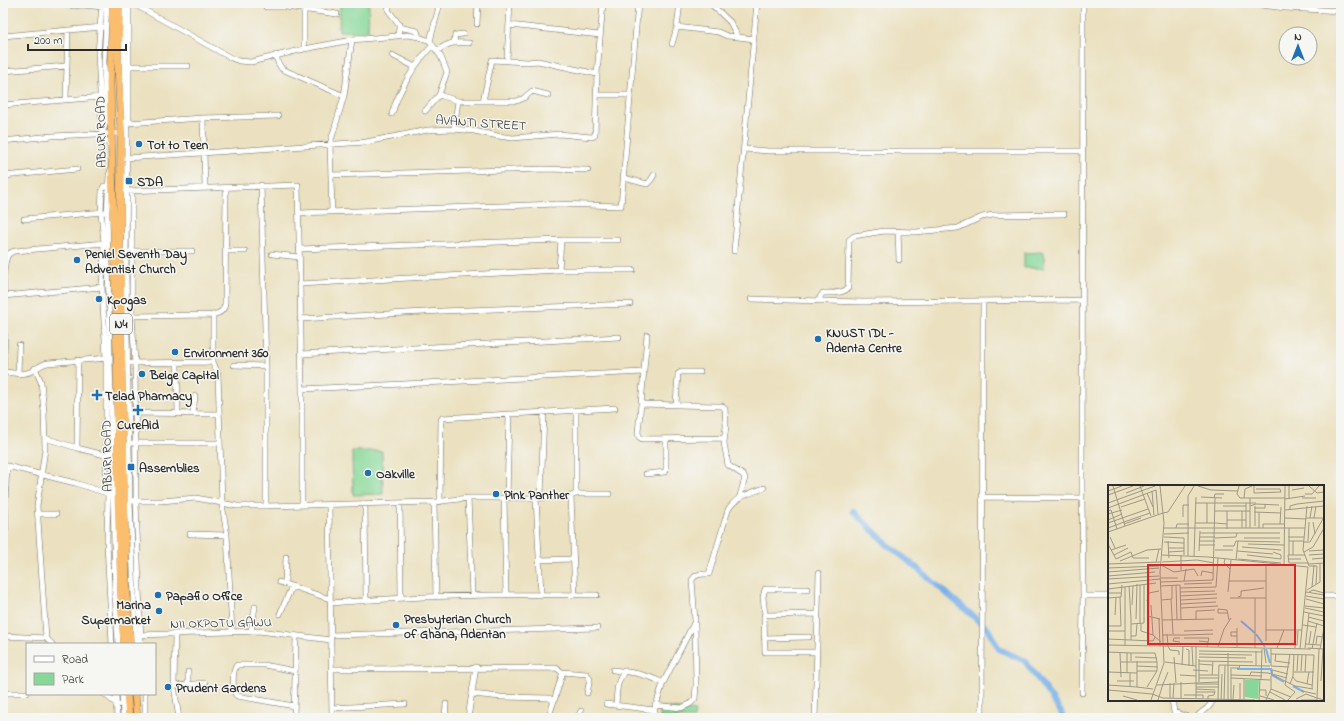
<svg xmlns="http://www.w3.org/2000/svg" width="1344" height="721" font-family="'Indie Flower',sans-serif">
  <style>
    .green { fill: #87d898; stroke: #598262 }
    .lines { fill: none; stroke-linecap: round; stroke-linejoin: round }
    .river { stroke: #79b1e8; stroke-width: 6 }
    .minor-casing { stroke: #6e6b5f; stroke-width: 6 }
    .highway-casing { stroke: #6e6b5f; stroke-width: 8 }
    .minor { stroke: #fff; stroke-width: 5 }
    .highway { stroke: #fabe6e; stroke-width: 7 }
    .poi-dot { fill: #1f6fb2; stroke: #f6f6f2; stroke-width: 1.5 }
    .labels { text-anchor: middle; stroke-width: 3; stroke-linejoin: round; paint-order: stroke }
    .shield { fill: #f6f6f2; stroke: #686867; stroke-width: 1 }
    .shield-label { font-size: 12px; font-weight: bold; fill: #2b2b2b }
    .street-label { font-size: 13px; fill: #2b2b2b; stroke: #f6f6f2 }
    .poi-label { font-size: 13px; font-weight: bold; fill: #2b2b2b; stroke: #f6f6f2; text-anchor: start }
    .inset-river { fill: none; stroke: #79b1e8; stroke-width: 2 }
    .inset-road { fill: none; stroke: #9e9884; stroke-width: 1 }
    .view { fill: #d62828; fill-opacity: 0.15; stroke: #d62828; stroke-width: 2 }
    .inset-edge { fill: none; stroke: #2b2b2b; stroke-width: 2 }
  </style>
  <rect width="100%" height="100%" fill="#f6f6f2"/>
  <filter id="ink" filterUnits="userSpaceOnUse"><feTurbulence type="fractalNoise" baseFrequency=".025" numOctaves="2"/><feDisplacementMap in="SourceGraphic" scale="8" xChannelSelector="R" yChannelSelector="G"/><feConvolveMatrix kernelMatrix="1 2 1 2 8 2 1 2 1" color-interpolation-filters="sRGB"/></filter>
  <filter id="wash" filterUnits="userSpaceOnUse"><feTurbulence type="fractalNoise" baseFrequency=".012" numOctaves="4" result="noise"/><feDisplacementMap in="SourceGraphic" scale="16" xChannelSelector="R" yChannelSelector="G"/><feGaussianBlur stdDeviation="0.9" result="paint"/><feColorMatrix in="noise" values="0 0 0 0 0 0 0 0 0 0 0 0 0 0 0 0 0 1.4 0 .05"/><feComposite in="paint" operator="in"/></filter>
  <g filter="url(#wash)">
    <rect width="100%" height="100%" fill="#ebe1c0"/>
    <path class="green" d="M340 3H369L368 32 339 31Z
      M1044 252V268H1024V253Z
      M352 451H382L383 494 353 495Z
      M661 707 695 711 694 718H660Z"/>
    <g class="lines">
      <path class="river" d="M853 511 889 546 911 563 980 622
        M985 626 988 629 999 649 1025 661 1061 712 1063 718"/>
    </g>
  </g>
  <g filter="url(#ink)">
    <g class="lines">
      <defs>
        <path id="minor" d="M58 3 74 6 82 5 104 7
          M102 3 98 53 102 132
          M107 3 104 61 106 122 102 133 104 138 112 148
          M125 3 124 66 127 133 126 272 130 501 136 644
          M129 3V122
          M132 3 231 58 239 61 251 62 304 49 352 40 408 35 419 37 430 41 441 57 447 72 439 95 458 101
          M390 3 388 10 399 24V27L398 36
          M710 3 730 22 738 37 754 39
          M1243 3 1286 8 1341 11
          M266 7H286L337 14
          M477 24 478 3
          M509 25 600 35
          M399 27 417 31 419 37
          M677 27 718 32 727 36 738 37
          M3 36 102 27
          M430 41 440 3
          M454 42 455 35 463 34
          M672 44 677 27 680 3
          M304 49V3
          M437 51C449 42 454 42 469 43
          M276 55 278 63 282 69 344 96
          M392 55 415 67
          M507 60 510 3
          M127 66H188
          M3 71 67 66
          M597 95H630
          M66 99 68 30
          M483 101 492 60 527 62 538 61 597 74
          M3 105 102 97
          M425 111 439 95
          M392 114C398 91 416 62 433 45
          M203 118 205 188
          M127 123 203 118 278 116
          M454 129 458 101H517L524 98 532 91 548 95
          M3 141 52 136 121 133
          M744 149 768 151H1082
          M126 158 366 142 428 130 454 129 474 131 498 136 513 138 559 134 592 137 594 136 595 134 597 74 603 3
          M111 169 109 175 107 212 115 593 118 644
          M331 175 543 169 588 170
          M3 176 77 169
          M624 178 647 184 651 180 654 175
          M261 185 266 366V506
          M108 186H104L102 190 101 212 104 243 102 287 106 358V415L107 455 106 475 108 493 107 543 112 644
          M126 191 298 185 302 389V505
          M132 191V316L135 363 136 501 141 644
          M332 212 330 144 344 96 352 40
          M299 213 557 204 621 206 638 3
          M24 219 103 212
          M898 231 899 260
          M299 249 561 240H618
          M131 251H192
          M225 251H245
          M734 251 757 3
          M272 254 299 257
          M559 270 561 240
          M299 284 559 270H633
          M3 296 102 287
          M3 299C5 287 2 268 7 257 8 253 11 252 15 251L105 243
          M751 299 863 302 1082 300
          M820 301V297L823 293C830 293 843 294 848 288L849 240 854 236 884 231 916 232 958 228 982 217 993 215 1064 214
          M213 315V362L218 374 222 504 227 535 232 632
          M130 316 213 315C220 313 224 311 225 304L226 188
          M300 319 442 311 630 304
          M3 333 5 336 3 372
          M301 354 619 337
          M177 362 178 413
          M131 363 213 362
          M234 365 266 366
          M35 368 41 382 44 411 45 449 37 506 46 638 52 644
          M3 372C11 372 24 376 32 371 38 368 41 364 48 363L108 358
          M18 373 19 345
          M302 389 643 372
          M641 404 647 335
          M676 404 678 374 681 372H700
          M132 413 219 414
          M193 413 195 396
          M45 438 77 448 109 456
          M724 438 642 439 639 437 638 432 641 404 717 406H722L725 409 726 426 724 443 728 465 743 475 745 478 739 499
          M133 443H220
          M77 448 78 360
          M3 465 75 483 110 494
          M646 474 665 472 666 470V439
          M576 494V410
          M571 496 575 595
          M541 497 544 412
          M983 497 1082 498
          M468 498 472 596
          M504 498 506 595
          M507 498 509 414
          M536 498 541 594
          M130 501H161L196 498 237 506H266L434 502 468 498H536L571 496 576 494H609
          M434 502 436 597
          M440 502 441 420 442 418 615 408
          M400 503 401 598
          M365 504 366 600
          M329 505 332 718
          M38 514H56
          M6 528 5 504 7 466
          M190 534 227 535
          M539 560 574 559
          M279 582 330 599
          M285 584 286 557
          M1083 596H1109
          M1323 596H1341
          M330 603C419 596 508 593 597 595
          M280 614 292 586
          M765 615 763 597 765 589H807
          M251 631 255 607
          M175 634 174 686 179 718
          M138 635 259 631 331 640
          M331 635 597 628
          M3 636 46 638
          M764 638 809 637
          M817 652H765L764 616 766 615 818 614
          M331 669 556 668 562 672V675L554 701
          M613 670C631 672 647 674 663 683
          M562 672 587 674 590 679 587 693
          M188 685V672
          M174 686 205 683
          M3 693H27
          M1082 693 1083 596 1082 498 1083 3
          M104 694 118 705
          M116 694 117 718
          M122 694 123 718
          M472 694 501 697 549 698 554 701 548 718
          M1172 700 1174 712 1191 718
          M606 704 654 710
          M616 705C617 692 616 681 625 671
          M655 705 681 708 690 704 695 699 696 685 695 624
          M294 706 237 696C232 692 232 670 237 665H264L295 671
          M332 708 405 704
          M145 718V694
          M294 718 296 636
          M445 718 446 704
          M468 718 476 667
          M577 718 581 711
          M652 718 663 683 695 621 692 580C696 573 702 574 709 574L728 510C735 497 750 493 764 488
          M815 718 819 573
          M982 718 983 301
          M1196 718C1202 709 1208 712 1213 700"/>
        <path id="highway" d="M113 3 110 84 117 358 118 496 121 593 124 644
          M119 3 118 66 121 133 120 241 121 332 126 578 130 644
          M127 694 129 718
          M135 694 137 718"/>
      </defs>
      <use href="#minor" class="minor-casing"/>
      <use href="#highway" class="highway-casing"/>
      <use href="#minor" class="minor"/>
      <use href="#highway" class="highway"/>
    </g>
  </g>
  <g class="poi-dot">
    <circle cx="139" cy="144" r="4"/>
    <rect x="125" y="177" width="8" height="8" rx="2"/>
    <circle cx="77" cy="260" r="4"/>
    <circle cx="99" cy="299" r="4"/>
    <circle cx="818" cy="339" r="4"/>
    <circle cx="175" cy="352" r="4"/>
    <circle cx="142" cy="374" r="4"/>
    <path d="M95 389h4v4h4v4h-4v4h-4v-4h-4v-4h4z"/>
    <path d="M136 404h4v4h4v4h-4v4h-4v-4h-4v-4h4z"/>
    <rect x="127" y="463" width="8" height="8" rx="2"/>
    <circle cx="368" cy="473" r="4"/>
    <circle cx="496" cy="494" r="4"/>
    <circle cx="158" cy="595" r="4"/>
    <circle cx="159" cy="611" r="4"/>
    <circle cx="396" cy="625" r="4"/>
    <circle cx="168" cy="687" r="4"/>
  </g>
  <g class="labels">
    <rect class="shield" x="110" y="314" width="22" height="20" rx="3"/>
    <g class="shield-label">
      <text x="121" y="328">N4</text>
    </g>
    <g class="street-label">
      <text transform="translate(481 122) rotate(4)" y="5">AVANTI STREET</text>
      <text transform="translate(100 132) rotate(-91)" y="5">ABURI ROAD</text>
      <text transform="translate(106 456) rotate(-91)" y="5">ABURI ROAD</text>
      <text transform="translate(221 622) rotate(-1)" y="5">NII OKPOTU GAWU</text>
    </g>
    <g class="poi-label">
      <text x="147" y="149">Tot to Teen</text>
      <text x="137" y="186">SDA</text>
      <text x="85" y="258">Peniel Seventh Day<tspan x="85" dy="15">Adventist Church</tspan></text>
      <text x="107" y="304">Kpogas</text>
      <text x="826" y="337">KNUST IDL -<tspan x="826" dy="15">Adenta Centre</tspan></text>
      <text x="183" y="357">Environment 360</text>
      <text x="150" y="379">Beige Capital</text>
      <text x="105" y="400">Telad Pharmacy</text>
      <text x="138" y="429" text-anchor="middle">CureAid</text>
      <text x="139" y="472">Assemblies</text>
      <text x="376" y="478">Oakville</text>
      <text x="504" y="499">Pink Panther</text>
      <text x="166" y="600">Papafio Office</text>
      <text x="151" y="609" text-anchor="end">Marina<tspan x="151" dy="15">Supermarket</tspan></text>
      <text x="404" y="623">Presbyterian Church<tspan x="404" dy="15">of Ghana, Adentan</tspan></text>
      <text x="176" y="692">Prudent Gardens</text>
    </g>
  </g>
  <g transform="translate(1108 485)">
    <rect width="216" height="216" fill="#ebe1c0"/>
    <path d="M137 195H151L150 214 137 212Z" fill="#87d898"/>
    <path class="inset-river" d="M133 136 147 148M148 149 157 162M158 164 162 178M129 184H163L164 190 176 197M185 201 196 207"/>
    <path class="inset-road" d="M5 1 17 41M32 1 43 31M90 1 103 5 130 6M131 1 129 9 132 13H177M146 1V8L173 7 172 4H148M201 1 209 8 216 7M48 5 50 29M184 5 196 3M0 6 14 1M44 6 46 30M18 8 36 1M39 8 45 22M197 9H204L211 1M0 10 25 1M93 12 114 13M106 13 107 9H116M136 13 137 4 144 1M194 13H208M177 14 197 11M181 14V1M0 18 47 1M87 18H107M107 18H148M115 21H138M142 21 148 19 171 20M147 21V41M199 21 195 65 201 81M13 22 37 14M0 23 48 5M146 23H157V19M177 25 216 21M182 25V21L189 19 216 16M0 26 3 25 9 44M107 26H142M119 26V44M134 26V43M146 27 173 28M55 28 60 27 77 1M0 29 14 25M75 32V20H81M177 33 198 34M198 33H215M202 33 204 21M206 33 208 21M0 35 14 29M119 35H138M16 37 42 28M205 37 207 49M0 38 40 24M87 38H107M99 38V18M107 38 119 39M16 39 33 33M172 39 173 22M0 43 16 37M56 43H197M68 43 69 39H81M138 43V18M142 43V13M151 43V27M155 43V39H177M0 47 55 28M92 48H172M56 49 81 48M2 52 7 63M56 52 76 53V70M92 52H107M180 52H196M107 53 128 52 129 48M136 53H172M60 56 61 73M91 56H107M181 56H196M185 56V70M200 56 201 37M56 57 76 58M195 57H202L216 32M0 59 8 74 23 67 25 73H41M140 59 176 60M91 60H107M115 61H126L128 56 172 57M134 62 173 65M60 63H76M3 65 18 60M107 65H125M91 66 92 46M129 66 165 69M201 66 216 65M60 67 76 66M165 67 173 70V74M196 67 205 62 216 43M6 70 20 63M54 70 100 72 200 82M139 70 173 74M180 70 181 78H201M180 70H197M181 70V43M201 70 216 69M80 71V11L86 1M86 71 88 12M117 74 116 78 122 84M130 74 173 78M180 74H193M204 74 216 73M128 75 130 56M12 76 39 65 53 64M48 77 51 64M54 77 89 75 106 78M0 79 52 77M201 79 216 78M53 80 66 87 86 84 90 91M176 80 177 1M201 81H209L208 99M0 83 51 81M73 85V70M0 87 51 83M47 87 0 91V94L51 91M93 91 94 86 105 88M53 93H70M76 96 78 84M121 96H158M53 97 105 95 107 13M0 99 52 94M76 99 104 98M32 100V139M68 100 69 135M21 101 23 134M53 101 72 100 73 135M204 102 206 80M72 103 108 102 110 73M0 104 48 98M199 105 212 97V78M72 107 107 106M120 107 123 75M198 107 216 110M201 107 205 105 216 108M0 108H13M72 111 109 109M198 111 216 114M12 112 13 141M130 112 133 111V106L156 103M0 113 13 112 14 100M122 113H158M63 114 65 149M198 114 216 119M54 115 64 114V100M73 115 109 113M39 116 41 108 51 106M73 119 108 117M24 120 25 101M43 120 45 150 53 157M197 121 216 123M73 123 110 121M197 123 216 127M196 127 216 131M119 128H110V124L119 125 121 135M7 130 8 113M39 131 52 134M200 132 216 136M51 133 52 161M23 134V155M28 134 29 99M54 135 106 134M88 135V126L107 125M200 136 216 141M23 139 36 138V100M33 139V146L45 150M195 140 208 142M0 141H13M158 145H194M0 146H17M76 146 105 145M59 149 60 161M54 150H76M76 150 105 149M23 151H28L29 139M129 151H123V147H129M76 153H101L100 157M0 154 45 156 47 152M91 156 100 157 99 162M158 156V79M72 157 65 156 66 153H72M197 159 212 160M201 159 203 146M208 159 209 151 214 152M0 160 54 161M187 160H189L190 146M17 161V102M54 161 203 164M60 161 62 165 71 166V170M84 162 85 181M110 162 116 144 123 133M129 162V143M147 163V113M156 163 158 178M163 163V181L181 182M169 163 176 145M187 163 188 146M197 163 201 128M200 163 216 164M78 164 81 165V181M192 164 200 82M204 164 209 138M212 164 216 143M91 166 154 167M0 167 23 168V176M12 168 13 192M23 168H47L49 177M91 169 144 170M163 169 206 170 204 204M168 169 167 176 182 178M27 172 49 173M66 172 68 198M91 172 138 173M29 176V202L45 204M91 176 145 177M13 177H49V186H29M57 177 88 181M91 179 104 180M74 180 75 161M148 180V166M29 181 50 182M122 183H131L132 180M85 185 100 186M189 186 190 169M193 186 194 170M0 187 29 188M186 187H206M197 187 198 170M19 188V168M164 188V185L180 189M72 190 88 191M91 190H110M104 190 105 176M123 190 154 191M142 190 143 187 160 188 179 193M165 190 187 201 205 204M185 192 188 196 204 200M91 193H110M123 193 162 195M153 194 154 164M9 196H26M213 196 215 164M91 197V174M55 199 60 187M88 199H110M182 199 185 191 186 169M199 199 201 187M0 200 29 202M49 200 110 197M177 200 182 169M177 200 187 207 180 215M22 202V188M39 202 49 186M88 202H110M88 204 107 205M163 204 183 212M0 205 44 209M151 205H158V211M194 206 208 209M88 207H107M162 207 177 215M44 209 55 213 147 215M76 210H95V213M15 211 29 215M152 211 166 215M62 213V198M65 213 66 198M73 213V197M88 213V162M100 214V211L106 210 107 206M120 214V168M123 214V184M125 214 126 200M132 214V198M136 214V194M188 214 198 209 209 213 211 164M43 215 56 178 52 87 56 38 52 1M50 215 55 199M110 215 111 180 162 181M113 215 114 189M116 215 117 180M151 215 152 194M158 215 163 204V191M193 215H209V213L216 215"/>
    <path class="view" d="M40 80H187V159H40Z"/>
    <rect width="216" height="216" class="inset-edge"/>
  </g>
  <rect width="1344" height="721" fill="none" stroke="#f6f6f2" stroke-width="16"/>
  <rect x="26" y="643" width="130" height="52" fill="#f6f6f2" stroke="#a5a5a2"/>
  <rect x="34" y="656" width="20" height="6" fill="#ffffff" stroke="#a5a5a2"/>
  <text x="62" y="663" font-size="12" fill="#2b2b2b">Road</text>
  <rect x="34" y="673" width="20" height="12" fill="#87d898" stroke="#a5a5a2"/>
  <text x="62" y="683" font-size="12" fill="#2b2b2b">Park</text>
  <g transform="translate(1298 46)"><circle r="19" fill="#f6f6f2" stroke="#a5a5a2"/>
  <path d="M0-3L7 15L0 10L-7 15Z" fill="#1f6fb2"/>
  <text y="-6" font-size="11" font-weight="bold" text-anchor="middle" fill="#2b2b2b">N</text>
  </g>
  <path d="M28 44v6h98v-6" fill="none" stroke="#2b2b2b" stroke-width="2"/>
  <text x="34" y="44" font-size="12" fill="#2b2b2b" stroke="#f6f6f2" stroke-width="3" paint-order="stroke">200 m</text>
</svg>
